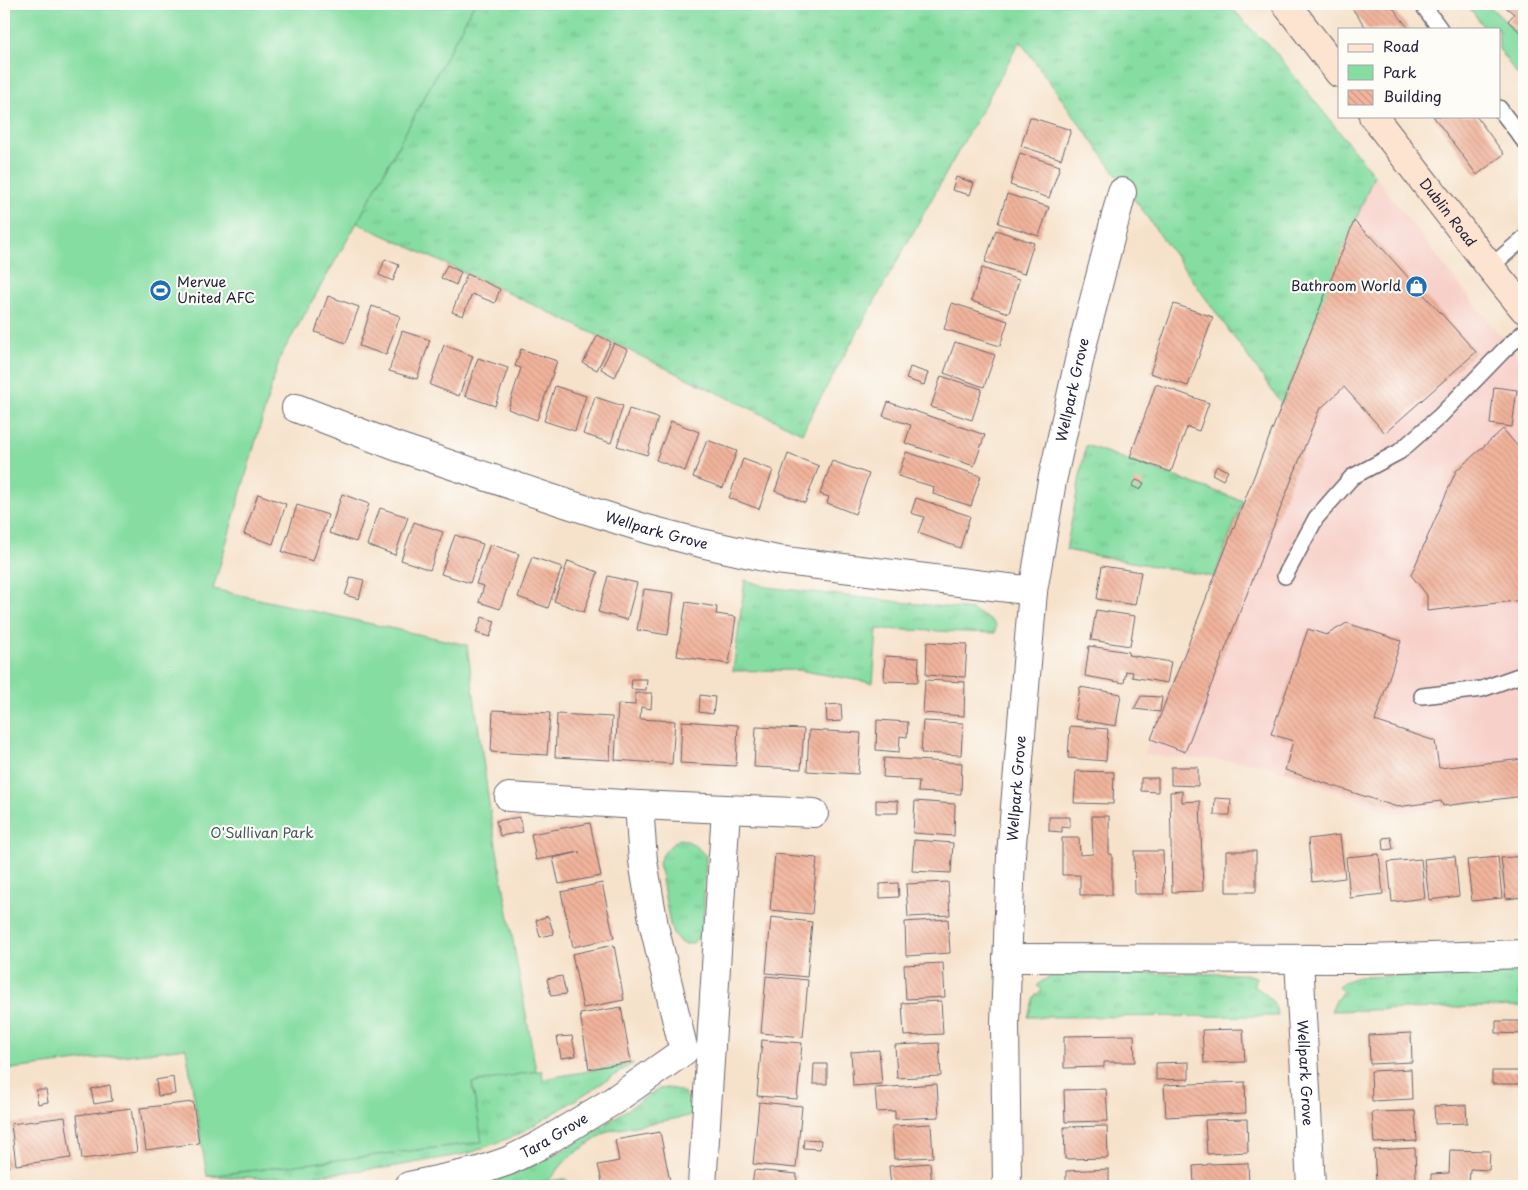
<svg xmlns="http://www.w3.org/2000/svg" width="1528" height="1190" font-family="'Playpen Sans',sans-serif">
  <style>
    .built { fill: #f7d0c9 }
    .grass { fill: url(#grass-tufts); stroke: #54806e }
    .green { fill: #85dda1; stroke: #54806e }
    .building { fill: url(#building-back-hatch) }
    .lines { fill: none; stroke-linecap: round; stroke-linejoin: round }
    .lane-casing { stroke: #6c656d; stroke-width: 18 }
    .street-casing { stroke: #6c656d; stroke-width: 30 }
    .secondary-casing { stroke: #6c656d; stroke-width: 30 }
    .lane { stroke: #fff; stroke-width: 15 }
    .street { stroke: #fff; stroke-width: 28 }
    .secondary { stroke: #fde4d1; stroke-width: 28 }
    .labels { text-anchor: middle; stroke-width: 4.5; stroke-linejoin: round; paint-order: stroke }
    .street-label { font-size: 14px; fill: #22223b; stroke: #fdfcf7 }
    .poi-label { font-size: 14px; fill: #22223b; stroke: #fdfcf7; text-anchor: start }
    .park-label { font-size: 14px; fill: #405a5a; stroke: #fdfcf7 }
  </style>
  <defs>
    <pattern id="grass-tufts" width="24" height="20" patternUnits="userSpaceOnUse" patternTransform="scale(1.25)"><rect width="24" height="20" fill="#85dda1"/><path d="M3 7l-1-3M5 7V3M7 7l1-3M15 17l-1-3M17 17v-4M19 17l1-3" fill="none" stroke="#73bd8c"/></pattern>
    <pattern id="building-back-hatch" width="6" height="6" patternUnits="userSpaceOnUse" patternTransform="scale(1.25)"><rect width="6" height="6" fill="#f1b39b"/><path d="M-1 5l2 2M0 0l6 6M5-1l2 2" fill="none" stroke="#ce9a86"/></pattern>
  </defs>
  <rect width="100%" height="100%" fill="#fdfcf7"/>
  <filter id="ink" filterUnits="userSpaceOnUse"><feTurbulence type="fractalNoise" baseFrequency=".02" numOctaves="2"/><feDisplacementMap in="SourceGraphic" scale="10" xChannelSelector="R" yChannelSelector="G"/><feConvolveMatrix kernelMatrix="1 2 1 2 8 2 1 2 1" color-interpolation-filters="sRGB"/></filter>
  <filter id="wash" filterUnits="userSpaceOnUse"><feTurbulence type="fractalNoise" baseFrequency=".0096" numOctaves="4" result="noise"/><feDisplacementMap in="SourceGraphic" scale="20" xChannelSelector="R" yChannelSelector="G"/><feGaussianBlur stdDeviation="1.12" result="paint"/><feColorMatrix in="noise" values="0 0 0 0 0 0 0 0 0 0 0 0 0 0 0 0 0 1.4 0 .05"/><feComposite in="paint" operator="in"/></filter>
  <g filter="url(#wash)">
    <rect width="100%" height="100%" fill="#f6e2cb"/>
    <path class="built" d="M1374 175 1468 296 1524 364V797L1396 813 1259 763 1144 755 1282 404Z"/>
    <path class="grass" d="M474 4H1229L1248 26 1272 48 1374 175 1282 404 1020 41 816 406 802 433 500 289 357 223Z
      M1086 445 1243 501 1214 577 1066 550Z
      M745 580 767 587 972 610 992 621 996 625 995 633 877 629 873 683 798 670 733 671Z
      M680 839C692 841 698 848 706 856L703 923 701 934 693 943 688 944 681 943 674 935 670 925 659 862C664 851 670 845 680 839Z
      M1524 971V1006L1331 1011 1335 1002 1343 991 1338 986 1344 982 1357 977 1472 974Z
      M1073 973 1245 974 1256 977 1253 986C1266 993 1275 1001 1278 1016L1028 1017 1034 997 1042 989 1037 986C1047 975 1059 974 1073 973Z
      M634 1063 548 1117 517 1135 470 1153 391 1167 302 1177 262 1178 207 1176 481 1142 472 1083 536 1071H542L543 1079Z
      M667 1088C685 1089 691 1098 695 1115L608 1131 569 1157 548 1181 565 1179 573 1186H547V1181L511 1186H474C501 1178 527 1169 552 1156 590 1137 623 1111 659 1089Z"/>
    <path class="green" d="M4 4H474L357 223 280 357 213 589 467 645 490 811 536 1071 472 1083 482 1142 207 1176 186 1048 4 1070Z
      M1467 4H1487L1524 39V84L1499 49V29H1485Z"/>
    <g id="blocks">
      <path class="building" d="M1355 4H1390L1409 29H1367L1351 7Z
        M1502 4H1524V33L1523 35 1508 21 1514 14Z
        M1433 116H1476L1504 154 1477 175Z
        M1030 117 1071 130 1061 159 1021 146Z
        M1020 153 1060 166 1049 198 1010 185Z
        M956 177 974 183 970 195 952 190Z
        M1007 194 1049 207 1039 236 998 223Z
        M1354 221 1370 237 1371 236 1476 352 1385 433 1344 387 1319 410 1185 752 1151 739Z
        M996 230 1034 243 1024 274 985 262Z
        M385 259 399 265 393 281 379 275Z
        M447 265 461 272 456 285 441 278Z
        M982 268 1019 280 1009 313 971 301Z
        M467 274 500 289 495 303 472 294 463 316 452 312Z
        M328 296 359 307 346 343 315 332Z
        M952 303 1008 321 1000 346 944 329Z
        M1174 304 1213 317 1188 386 1150 373Z
        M372 306 400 316 386 355 359 346Z
        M402 331 430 340 417 379 389 371Z
        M598 335 611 342 597 370 583 363Z
        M955 342 995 355 984 387 944 373Z
        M614 343 628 350 615 377 601 369Z
        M444 345 473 356 459 396 430 385Z
        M521 349 557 361 537 420 508 409 521 368 515 366Z
        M478 358 508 368 495 406 465 396Z
        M910 367 928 373 924 385 906 379Z
        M941 376 982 389 972 420 931 407Z
        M1156 384 1209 403 1199 431 1187 427 1171 472 1130 457Z
        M555 386 586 396 575 431 544 421Z
        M1494 387 1517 390 1512 427 1490 424Z
        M595 397 623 406 611 443 583 434Z
        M888 402 985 435 974 466 905 443 911 425 883 416Z
        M629 409 658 418 647 455 617 446Z
        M671 421 699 432 685 471 656 460Z
        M1503 429 1524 454V600L1427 611V595L1411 575 1456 471Z
        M707 440 737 451 723 488 693 477Z
        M906 452 981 476 971 506 933 494 934 487 898 476Z
        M788 454 819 466 805 503 775 491Z
        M743 459 773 470 759 509 729 498Z
        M832 461 869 474 855 514 827 503 829 497 820 494Z
        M1217 466 1228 471 1223 480 1212 474Z
        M1136 480 1144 483 1140 490 1132 486Z
        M258 494 286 504 273 544 244 534Z
        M342 494 369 504 356 542 329 533Z
        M916 498 970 516 960 548 918 533 924 517 911 513Z
        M297 505 328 515 313 561 282 552Z
        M380 508 408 517 395 555 367 545Z
        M414 522 443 532 430 570 401 560Z
        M455 535 483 544 470 583 441 574Z
        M490 544 519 554 500 609 479 602 484 586 476 584Z
        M532 557 562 567 548 608 518 597Z
        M568 561 598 572 584 612 554 601Z
        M1102 566 1141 572 1135 605 1097 599Z
        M608 576 637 583 627 620 598 612Z
        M351 577 364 580 359 599 345 595Z
        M644 589 674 593 668 635 637 630Z
        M686 602 717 607 716 614 736 617 729 664 677 656Z
        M1096 610 1135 616 1130 646 1091 640Z
        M482 617 495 621 490 637 476 633Z
        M1347 623 1401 641 1375 721 1435 741 1439 768 1524 759V796L1443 806 1441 801 1397 807 1285 770 1293 741 1271 734 1308 629 1326 635Z
        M927 642 967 644 965 677 926 675Z
        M1089 646 1129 652 1128 655 1171 662 1167 683 1132 677 1133 672 1126 671 1124 683 1085 676Z
        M885 656 919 658 918 682 884 681Z
        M632 679H647L646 690 631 689Z
        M925 680 965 682 964 716 923 713Z
        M1080 687 1121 694 1116 726 1075 719Z
        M635 693H652L651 709 641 707 640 719 675 721 672 764 615 760 618 704 635 705Z
        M700 695 715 697 713 714 699 712Z
        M1141 696 1162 697 1160 712 1134 709Z
        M841 704 842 721 827 722 826 705Z
        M493 710 550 713 547 755 491 752Z
        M557 714 612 717 610 760 555 757Z
        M877 720 908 722 907 737 900 736 899 752 876 750Z
        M682 721 738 725 736 766 680 763Z
        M923 721 963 723 961 755 921 753Z
        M1070 726 1108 729 1106 761 1068 758Z
        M756 727 804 729 801 769 754 767Z
        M809 730 861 733 858 774 807 771Z
        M884 758 962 763 961 794 918 792 919 781 900 780V778L883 777Z
        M1171 767H1198V786L1171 785Z
        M1076 771 1114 772 1113 804 1074 803Z
        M1141 778H1158V792L1141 791Z
        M1182 791V802L1200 801 1203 891 1172 892 1170 792Z
        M1215 798 1231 799 1230 815H1214Z
        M876 800 898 801V813H876Z
        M915 801 955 804 954 836 913 833Z
        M1092 816H1109V854H1112V895H1080V875H1062V838H1079L1080 855 1093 854Z
        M519 817 523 832 500 836 496 821Z
        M1049 817H1070V828L1062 827V832L1049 831Z
        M590 823 601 876 559 884 553 858 580 852 536 860 531 834Z
        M1340 835 1345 878 1312 882 1308 839Z
        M1391 837 1393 849 1384 850 1383 838Z
        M914 840 953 843 951 873 912 871Z
        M1134 851H1163L1164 894H1135Z
        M1226 851H1256V892H1226Z
        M775 854 817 858 812 914 770 910Z
        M1379 854 1383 894 1350 898 1346 857Z
        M1455 856 1459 896 1429 900 1424 859Z
        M1524 856V897L1506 899 1501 858Z
        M1498 857 1502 898 1472 901 1467 860Z
        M1421 859 1425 898 1392 902 1388 862Z
        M948 882 950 915 908 917 906 884Z
        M602 883 614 938 573 947 561 892Z
        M898 883 899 897 880 898V884Z
        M548 916 554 934 540 937 536 920Z
        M771 917 812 922 807 977 766 973Z
        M948 919 950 953 906 956 905 922Z
        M614 945 624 1000 583 1008 572 954Z
        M943 963 945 997 906 999 904 965Z
        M562 976 566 994 551 996 547 979Z
        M766 976 808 980 803 1037 761 1033Z
        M941 1001 943 1034 904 1036 902 1003Z
        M621 1007 631 1062 589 1069 580 1014Z
        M1496 1021H1522V1034L1496 1033Z
        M1243 1029 1245 1062 1204 1063 1202 1030Z
        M1411 1033 1412 1062 1370 1064 1369 1035Z
        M1134 1035 1135 1062H1104V1067L1064 1068V1036Z
        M572 1036 576 1056 561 1058 557 1037Z
        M762 1040 802 1043 797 1099 757 1096Z
        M939 1043 941 1076 897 1078 895 1045Z
        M879 1050 882 1084 853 1086 851 1052Z
        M1189 1062V1079L1156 1080V1063Z
        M814 1064H827V1084H813Z
        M1411 1069 1412 1099 1372 1101 1371 1071Z
        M1492 1071H1519V1084H1492Z
        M173 1077 175 1094 158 1096 156 1080Z
        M1245 1082 1246 1113 1166 1117 1164 1085Z
        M937 1084 939 1117 895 1119V1111L877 1112 875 1088Z
        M110 1085 112 1101 94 1104 91 1089Z
        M1106 1089 1108 1121 1065 1122 1064 1090Z
        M36 1090H46L48 1102 38 1104Z
        M193 1102 199 1143 146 1150 140 1108Z
        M759 1102 802 1106 796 1168 753 1164Z
        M1466 1105 1467 1123 1435 1124 1434 1106Z
        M131 1108 137 1152 82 1159 77 1115Z
        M1415 1111 1417 1141 1374 1143 1372 1112Z
        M65 1117 71 1158 16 1165 11 1124Z
        M1247 1119 1248 1152 1207 1154 1205 1120Z
        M931 1124 933 1157 894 1159 892 1126Z
        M1107 1126 1108 1158 1065 1159 1064 1127Z
        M660 1132 671 1186H623L622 1183 603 1186 598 1165 619 1161 615 1140Z
        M4 1138H5L9 1167H4Z
        M804 1139 821 1140 820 1149 803 1148Z
        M1415 1148 1416 1180 1376 1182 1374 1150Z
        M1450 1150 1490 1151 1489 1170 1470 1169 1469 1186H1431V1174L1449 1173Z
        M930 1163 932 1186H891L889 1166Z
        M1248 1163 1249 1186H1194L1193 1166 1207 1165V1164Z
        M1109 1169V1186H1066V1171Z
        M754 1170 797 1174 796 1186H752Z"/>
    </g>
  </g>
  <g filter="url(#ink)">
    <use href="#blocks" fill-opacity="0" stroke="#6c656d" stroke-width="1"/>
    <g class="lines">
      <defs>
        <path id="lane" d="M1422 4 1440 29
          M1499 108 1524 141
          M1490 267 1524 238
          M1285 576 1316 518 1352 477 1399 452 1440 416 1504 350 1524 332
          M1422 696 1482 689 1524 674"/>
        <g id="street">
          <path id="s1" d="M296 408 395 446 565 503 647 529 701 543 777 560 1033 591"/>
          <path d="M509 797 639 805 814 813"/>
          <path d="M1007 958 1369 959 1524 954"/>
          <path id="s2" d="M1299 959 1311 1186"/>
          <path id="s3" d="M409 1186 479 1171 508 1161 538 1146 613 1101 684 1051 654 926 643 861 639 805"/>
          <path d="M702 1186 726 810"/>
          <path id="s4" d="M1007 1186 1005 1023 1011 855 1033 591 1052 481 1083 343 1122 192"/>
        </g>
        <g id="secondary">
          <path d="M1286 4 1339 73"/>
          <path id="s5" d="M1373 116 1490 267 1524 309"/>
        </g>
      </defs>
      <use href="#lane" class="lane-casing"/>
      <use href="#street" class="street-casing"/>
      <use href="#secondary" class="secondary-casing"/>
      <use href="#lane" class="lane"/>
      <use href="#street" class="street"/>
      <use href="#secondary" class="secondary"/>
    </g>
  </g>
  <defs>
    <symbol id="shop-disc" viewBox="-11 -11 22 22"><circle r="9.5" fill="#1f6fb2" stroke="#fdfcf7"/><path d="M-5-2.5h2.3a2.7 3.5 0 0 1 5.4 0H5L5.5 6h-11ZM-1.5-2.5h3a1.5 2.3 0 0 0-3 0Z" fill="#fff"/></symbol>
    <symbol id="stadium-disc" viewBox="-11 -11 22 22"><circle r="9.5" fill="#1f6fb2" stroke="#fdfcf7"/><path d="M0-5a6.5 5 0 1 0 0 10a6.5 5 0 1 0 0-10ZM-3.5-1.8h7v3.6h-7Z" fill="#fff"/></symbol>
  </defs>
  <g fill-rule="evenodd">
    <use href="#shop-disc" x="1404" y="274" width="25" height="25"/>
    <use href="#stadium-disc" x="148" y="278" width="25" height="25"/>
  </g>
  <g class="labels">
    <g class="street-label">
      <text dy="5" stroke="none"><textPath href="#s5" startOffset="122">Dublin Road</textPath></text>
      <text dy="5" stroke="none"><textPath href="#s4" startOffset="801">Wellpark Grove</textPath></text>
      <text dy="5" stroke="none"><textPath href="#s1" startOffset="381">Wellpark Grove</textPath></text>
      <text dy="5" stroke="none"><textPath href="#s4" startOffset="398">Wellpark Grove</textPath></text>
      <text dy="5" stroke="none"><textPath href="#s2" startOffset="114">Wellpark Grove</textPath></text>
      <text dy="5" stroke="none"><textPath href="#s3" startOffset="155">Tara Grove</textPath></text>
    </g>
    <g class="poi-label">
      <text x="177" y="287">Mervue<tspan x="177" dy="16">United AFC</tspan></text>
      <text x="1401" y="291" text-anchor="end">Bathroom World</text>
    </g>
    <g class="park-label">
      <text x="262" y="838">O'Sullivan Park</text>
    </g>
  </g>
  <rect width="1528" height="1190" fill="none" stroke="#fdfcf7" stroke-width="20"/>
  <rect x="1338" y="28" width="162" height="90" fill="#fdfcf7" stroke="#a5a5ac"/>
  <rect x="1348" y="44" width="25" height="8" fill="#fde4d1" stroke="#a5a5ac"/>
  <text x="1383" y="52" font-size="15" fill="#22223b">Road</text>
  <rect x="1348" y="65" width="25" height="15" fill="#85dda1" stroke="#a5a5ac"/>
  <text x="1383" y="78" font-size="15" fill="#22223b">Park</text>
  <rect x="1348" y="90" width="25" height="15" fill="url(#building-back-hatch)" stroke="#a5a5ac"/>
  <text x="1383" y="102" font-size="15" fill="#22223b">Building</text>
</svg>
